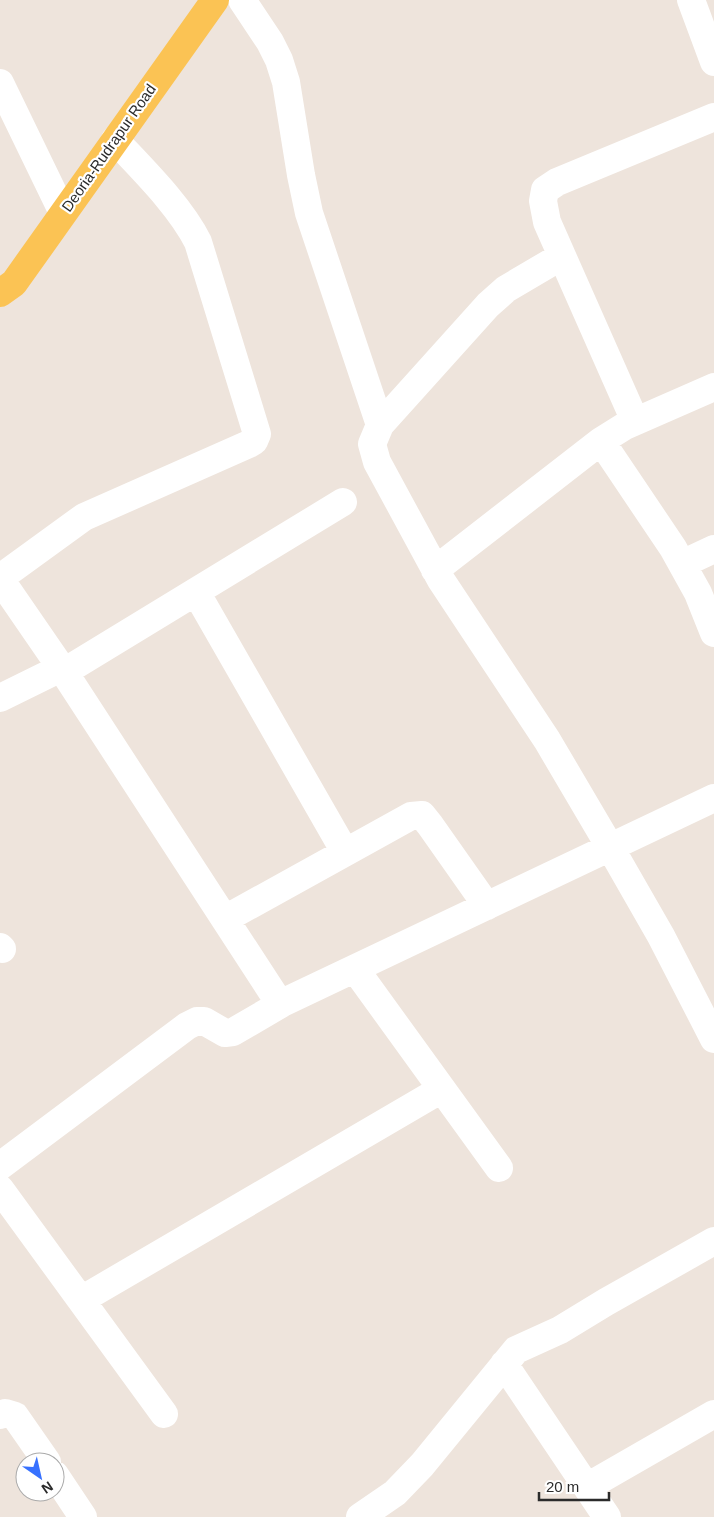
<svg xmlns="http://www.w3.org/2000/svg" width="714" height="1517" font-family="Helvetica,sans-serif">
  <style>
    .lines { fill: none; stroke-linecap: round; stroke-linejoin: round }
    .minor { stroke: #fff; stroke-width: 28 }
    .major { stroke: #fbc354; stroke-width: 28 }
    .labels { text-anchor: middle; stroke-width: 4.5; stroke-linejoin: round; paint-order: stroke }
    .street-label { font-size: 15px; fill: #2b2b2b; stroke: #fff }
  </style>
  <rect width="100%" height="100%" fill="#eee4dc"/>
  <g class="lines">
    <path class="minor" d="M242 0 270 42 279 60 286 82 301 175 309 213 380 425
      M691 0 714 62
      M0 83 63 213
      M562 256 506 289 488 305 380 425 372 444 377 462 441 580 547 740 610 847 661 936 714 1039
      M635 421 547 222 543 201 545 190 557 182 714 117
      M601 441 673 548 698 593 714 633
      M682 564 714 549
      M435 570 601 441 625 426 714 387
      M0 578 84 517 249 444 254 441 257 434 198 242C180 206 143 170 115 140
      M0 579 64 672 280 1004 714 798
      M196 592 345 852
      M64 672 343 502
      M0 698 61 668
      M225 919 411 816 422 815 430 825 487 906
      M0 947 2 949
      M355 969 499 1168
      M0 1166 187 1026 197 1021H204L225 1033 233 1032 281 1004
      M0 1189 164 1414
      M81 1300 442 1089
      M504 1364 607 1517
      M0 1415 5 1413 15 1416 47 1462
      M55 1475 83 1517
      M587 1487 714 1414
      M360 1517 395 1493 422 1465 516 1350 560 1330 606 1302 714 1241"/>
    <path class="major" d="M0 293 14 283 215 0"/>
  </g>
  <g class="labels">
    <g class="street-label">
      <text transform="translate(109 148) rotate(-55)" y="5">Deoria-Rudrapur Road</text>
    </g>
  </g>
  <g transform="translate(40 1477) rotate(146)"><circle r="24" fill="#ffffff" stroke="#aaaaaa"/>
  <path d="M0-4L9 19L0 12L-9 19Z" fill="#3771ff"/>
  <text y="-8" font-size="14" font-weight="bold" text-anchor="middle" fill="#2b2b2b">N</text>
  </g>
  <path d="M539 1492v8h70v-8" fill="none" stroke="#2b2b2b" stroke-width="2.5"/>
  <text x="546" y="1492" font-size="15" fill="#2b2b2b" stroke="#ffffff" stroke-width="4" paint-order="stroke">20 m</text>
</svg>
